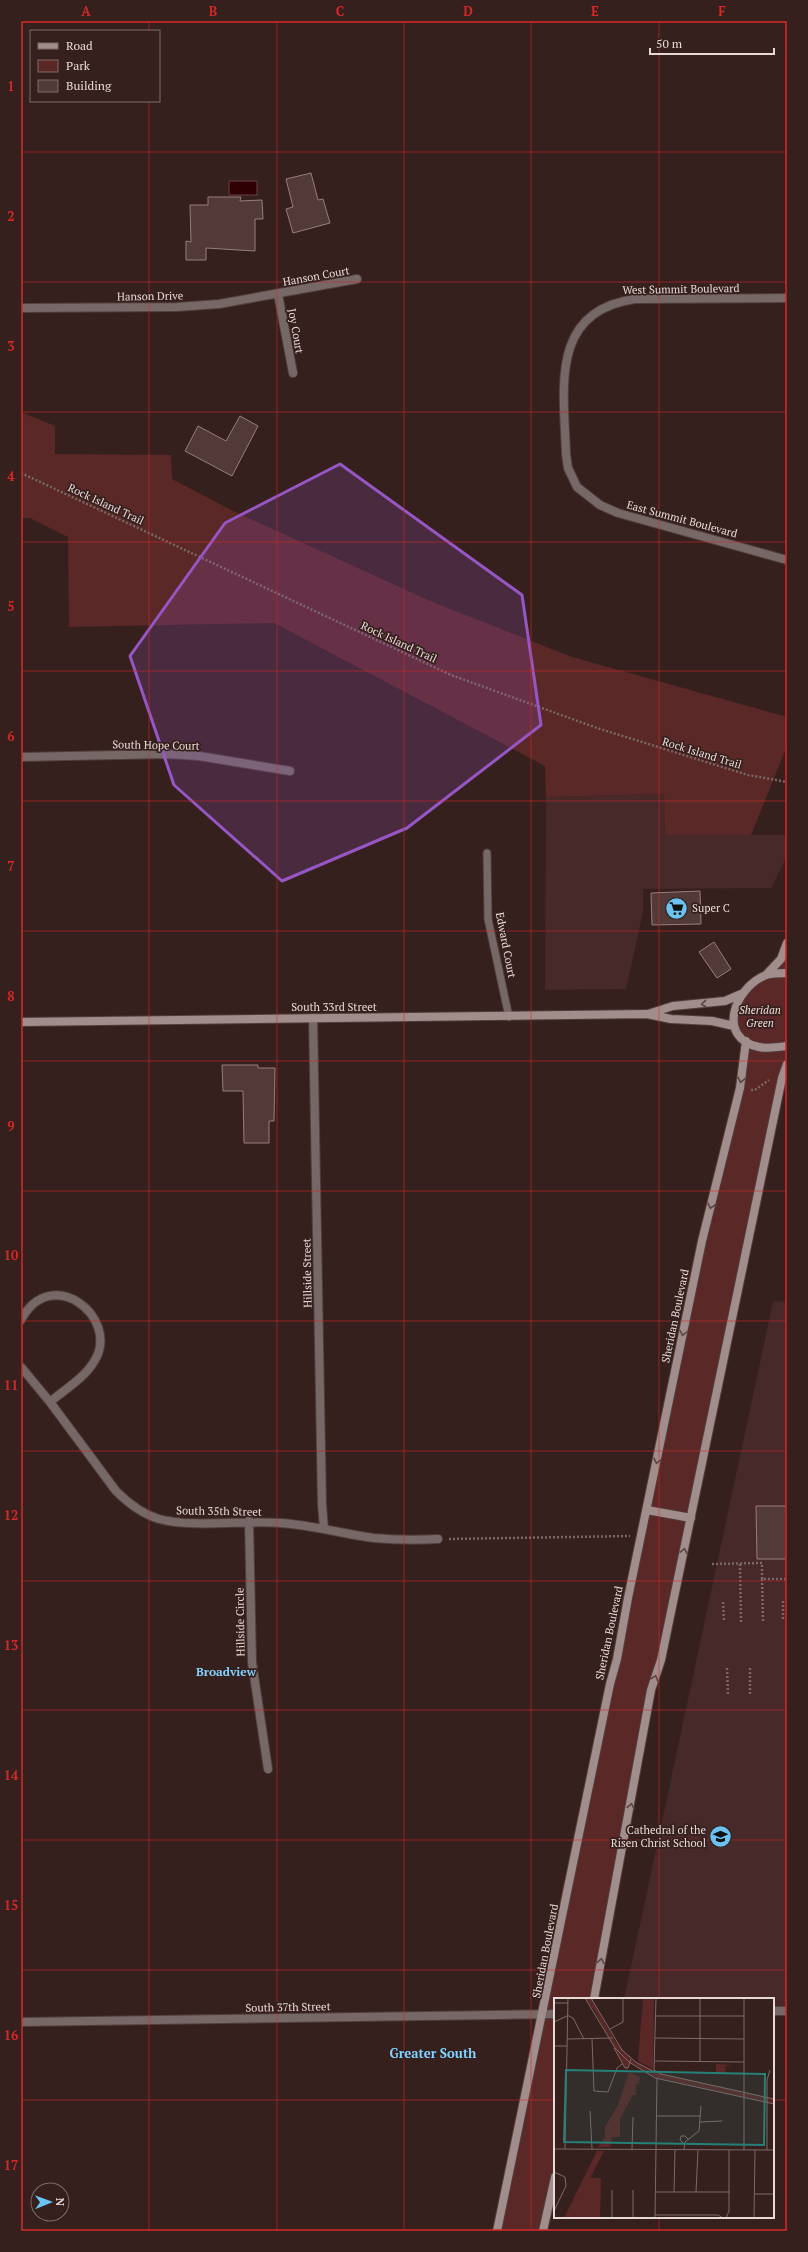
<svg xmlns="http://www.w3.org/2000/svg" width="808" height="2252" font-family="'PT Serif',serif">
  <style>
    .built { fill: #462928 }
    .green { fill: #5a2827 }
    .water { fill: #2f0003; stroke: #664143 }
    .building { fill: #523a38; stroke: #997d7b }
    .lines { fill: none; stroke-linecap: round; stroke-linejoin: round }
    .lane-casing { stroke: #523e3c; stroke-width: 9 }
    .street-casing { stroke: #523e3c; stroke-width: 10 }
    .secondary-casing { stroke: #523e3c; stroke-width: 10 }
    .path { stroke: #7a6765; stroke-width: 2.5; stroke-dasharray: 2 2; stroke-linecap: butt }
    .lane { stroke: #756867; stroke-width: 7 }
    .street { stroke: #756867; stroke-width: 8 }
    .secondary { stroke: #a18e8c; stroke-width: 8 }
    .oneway { stroke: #5b4644 }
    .marked { fill: #9657c5; fill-opacity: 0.2; stroke: #9657c5; stroke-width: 3; stroke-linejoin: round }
    .grid { fill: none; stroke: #d62828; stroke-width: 1; stroke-opacity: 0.55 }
    .labels { text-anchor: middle; stroke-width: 3.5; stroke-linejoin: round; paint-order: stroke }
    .street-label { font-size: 11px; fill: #e8d9d7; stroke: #36201e }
    .poi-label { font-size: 11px; fill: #e8d9d7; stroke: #36201e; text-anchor: start }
    .park-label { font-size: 11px; font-style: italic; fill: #f3dcdb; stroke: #36201e }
    .neighbourhood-label { font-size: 12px; font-weight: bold; fill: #82d3ff; stroke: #36201e }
    .quarter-label { font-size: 13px; font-weight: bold; fill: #82d3ff; stroke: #36201e }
    .inset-road { fill: none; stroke: #7d6a68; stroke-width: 1 }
    .view { fill: #258078; fill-opacity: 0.15; stroke: #258078; stroke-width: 2 }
    .inset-edge { fill: none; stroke: #e8d9d7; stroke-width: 2 }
    .neatline { fill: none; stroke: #d62828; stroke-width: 1.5 }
    .grid-label { font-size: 13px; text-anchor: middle; font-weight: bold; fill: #d62828 }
  </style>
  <rect width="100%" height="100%" fill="#36201e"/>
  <path class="built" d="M664 794 665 835H787V856L771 888 643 889V912L626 989 545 990 546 797Z
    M787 1301V2011H773V1999H624L773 1302Z"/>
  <path class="green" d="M21 412 55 426V454L171 455 172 479 233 511 430 601 572 657 787 717V746L751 835H665L664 794 546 797 545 766 274 623 69 627 68 537 30 518H21Z
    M787 943V1064L661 1660 594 1999H555V2177L543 2231H497L702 1241 740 1088 746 1042 739 1036 735 1006 766 975Z"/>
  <path class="water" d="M229 181H257V195H229Z"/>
  <path class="building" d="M311 173 318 200 323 199 330 223 293 233 286 209 293 207 286 179Z
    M208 197H241L240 201 262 200 263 219H255V251L206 248V260H186V241L191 242 190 205H208Z
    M240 416 258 426 232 476 185 451 198 426 226 441Z
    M700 891 701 924 652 925 651 893Z
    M714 942 731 969 717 978 699 952Z
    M222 1065H258V1068H275L274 1121H269V1143H244L243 1091H223Z
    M756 1506H787V1559H757Z"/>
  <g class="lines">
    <defs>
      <path id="lane" d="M487 853 488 919 509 1017"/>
      <path id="street" d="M278 294 293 373
        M787 298 635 299C549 311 564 389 566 454L568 468 577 487 600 505 618 513 787 560
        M21 308 177 307 219 304 357 279
        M21 757 168 754 199 756 290 771
        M313 1018 322 1505 324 1528
        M21 1320C51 1263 120 1317 95 1360 85 1378 65 1389 50 1402
        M21 1367 50 1402 116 1491C128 1503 142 1514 159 1519 193 1528 244 1520 281 1523 312 1525 343 1534 374 1538 395 1540 417 1540 438 1539
        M249 1521 252 1662 268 1769
        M773 2011H787
        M21 2022 555 2014"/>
      <path id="secondary" d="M787 973C780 973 772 973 766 975 734 988 716 1038 759 1047 768 1049 778 1047 787 1046
        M766 975 781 959 787 943
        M648 1014 673 1006 725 1001 741 994
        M21 1022 647 1014 671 1019 712 1021 734 1026
        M647 1510 691 1518
        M594 1999 651 1690 661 1660 782 1078 787 1064
        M497 2231 610 1684 617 1659 628 1598 702 1241 740 1088 746 1041
        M543 2231 555 2177"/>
    </defs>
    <use href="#lane" class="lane-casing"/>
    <use href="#street" class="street-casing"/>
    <use href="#secondary" class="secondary-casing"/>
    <path class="path" d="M21 473 451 675 597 728 748 775 787 782
      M751 1090H755L769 1080
      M449 1539 630 1536
      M712 1564 762 1563V1579
      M740 1564 741 1622
      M783 1601V1621
      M723 1602 724 1622
      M763 1621 762 1579H787
      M727 1668 728 1694
      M750 1668V1694"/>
    <use href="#lane" class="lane"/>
    <use href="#street" class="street"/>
    <use href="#secondary" class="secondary"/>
  </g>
  <defs><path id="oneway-chevron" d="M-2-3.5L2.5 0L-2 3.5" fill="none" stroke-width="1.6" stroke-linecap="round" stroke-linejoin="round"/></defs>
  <g class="oneway">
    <use href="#oneway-chevron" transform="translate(704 1004) rotate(174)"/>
    <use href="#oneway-chevron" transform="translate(741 1080) rotate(102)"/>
    <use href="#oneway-chevron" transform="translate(711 1206) rotate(104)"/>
    <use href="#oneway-chevron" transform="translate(683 1333) rotate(102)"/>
    <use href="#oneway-chevron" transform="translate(657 1461) rotate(102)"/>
    <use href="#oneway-chevron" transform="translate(684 1551) rotate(-78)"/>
    <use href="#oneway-chevron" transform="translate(655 1678) rotate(-71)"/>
    <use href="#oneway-chevron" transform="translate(631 1806) rotate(-79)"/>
    <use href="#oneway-chevron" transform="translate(601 1961) rotate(-79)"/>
  </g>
  <path class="marked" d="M340 464 522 595 541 725 407 828 282 881 174 785 130 656 225 523Z"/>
  <path class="grid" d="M149 21V31M277 21V2231M404 21V2231M531 21V2231M659 21V1999M149 101V2231M21 152H787M21 282H787M21 412H787M21 542H787M21 671H787M21 801H787M21 931H787M21 1061H787M21 1191H787M21 1321H787M21 1451H787M21 1581H787M21 1710H787M21 1840H787M21 1970H787M21 2100H555M773 2100H787M659 2217V2231"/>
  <defs>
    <symbol id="supermarket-disc" viewBox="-11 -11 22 22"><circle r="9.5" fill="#6bc3f2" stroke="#36201e"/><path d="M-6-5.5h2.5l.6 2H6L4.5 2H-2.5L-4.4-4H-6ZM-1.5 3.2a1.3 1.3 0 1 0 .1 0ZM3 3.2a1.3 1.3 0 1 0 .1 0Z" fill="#111"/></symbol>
    <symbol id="school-disc" viewBox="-11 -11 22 22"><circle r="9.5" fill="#6bc3f2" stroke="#36201e"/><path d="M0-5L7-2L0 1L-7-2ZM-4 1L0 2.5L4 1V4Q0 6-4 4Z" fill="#111"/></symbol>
  </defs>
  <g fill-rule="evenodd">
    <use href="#supermarket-disc" x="664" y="896" width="25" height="25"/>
    <use href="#school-disc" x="708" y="1824" width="25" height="25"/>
  </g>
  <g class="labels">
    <g class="street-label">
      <text transform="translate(316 276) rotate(-10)" y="4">Hanson Court</text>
      <text transform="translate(681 289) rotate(-1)" y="4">West Summit Boulevard</text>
      <text transform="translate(150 296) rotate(-1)" y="4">Hanson Drive</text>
      <text transform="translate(296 331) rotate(80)" y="4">Joy Court</text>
      <text transform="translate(106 504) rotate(25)" y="4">Rock Island Trail</text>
      <text transform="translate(682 519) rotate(15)" y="4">East Summit Boulevard</text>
      <text transform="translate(399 642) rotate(25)" y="4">Rock Island Trail</text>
      <text transform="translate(156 745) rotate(1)" y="4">South Hope Court</text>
      <text transform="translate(702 753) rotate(17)" y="4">Rock Island Trail</text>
      <text transform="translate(506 945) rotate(79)" y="4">Edward Court</text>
      <text x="334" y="1011">South 33rd Street</text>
      <text transform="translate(307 1273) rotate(-91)" y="4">Hillside Street</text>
      <text transform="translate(675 1316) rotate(-78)" y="4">Sheridan Boulevard</text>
      <text transform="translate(219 1511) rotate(1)" y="4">South 35th Street</text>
      <text transform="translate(240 1622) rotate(-91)" y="4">Hillside Circle</text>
      <text transform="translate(609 1633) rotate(-78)" y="4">Sheridan Boulevard</text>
      <text transform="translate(545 1951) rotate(-79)" y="4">Sheridan Boulevard</text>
      <text transform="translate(288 2007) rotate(-1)" y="4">South 37th Street</text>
    </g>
    <g class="poi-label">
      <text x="692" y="912">Super C</text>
      <text x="706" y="1834" text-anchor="end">Cathedral of the<tspan x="706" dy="13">Risen Christ School</tspan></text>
    </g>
    <g class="park-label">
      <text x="760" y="1014">Sheridan<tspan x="760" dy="13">Green</tspan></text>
    </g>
    <g class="neighbourhood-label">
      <text x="226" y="1676">Broadview</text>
    </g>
    <g class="quarter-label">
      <text x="433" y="2058">Greater South</text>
    </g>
  </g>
  <g transform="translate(554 1998)">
    <rect width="220" height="220" fill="#36201e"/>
    <path d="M31 0H37L61 43 78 62 105 75 220 101V106L103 80 75 64 74 70H71L40 12ZM89 0H100L99 71 84 63ZM162 67V66L178 67 169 69 172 70 171 76 162 74ZM75 74 86 79 85 86H82V97H79L66 121V139H58L56 149H44L51 140V129L64 107ZM43 153H50L36 180H47L46 220H10Z" fill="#5a2827"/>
    <path class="inset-road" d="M31 0 61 50 75 64 101 80 220 106M37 0 68 52 83 65 99 73M0 5H14M13 17 19 20 30 41M102 18H190M0 24 13 18M56 31 69 24V0M101 40 190 41M13 41 59 40M38 41 40 93 54 94 63 70 68 66M0 48H13M60 50 71 70H74L77 61M101 63 190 64M146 63V0M100 72 107 76 220 101M100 72 102 0M36 113 38 151M102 118H146M146 124 168 123M130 146 126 142 127 138H131L135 142M0 151 220 152M11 151 14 0M78 151 79 119M130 151 131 144 145 133 147 108M190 152V0M213 152V82L216 72M0 174 11 179M101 194H176M120 194 121 152M142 194 144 152M201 196H220M0 213 12 188 11 179M101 217H164L169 220M58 220V192M79 220V192M101 220 103 80M172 220 175 213V152M200 220 201 152"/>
    <path class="view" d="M12 72 211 76 210 147 10 144Z"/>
    <rect width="220" height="220" class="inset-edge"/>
  </g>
  <rect width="808" height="2252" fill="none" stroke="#36201e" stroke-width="44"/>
  <rect x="30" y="30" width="130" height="72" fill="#36201e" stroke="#7d6a68"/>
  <rect x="38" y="43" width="20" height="6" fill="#a18e8c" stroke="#7d6a68"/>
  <text x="66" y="50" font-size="12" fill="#e8d9d7">Road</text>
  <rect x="38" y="60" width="20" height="12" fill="#5a2827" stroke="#7d6a68"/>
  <text x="66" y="70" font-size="12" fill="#e8d9d7">Park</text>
  <rect x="38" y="80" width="20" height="12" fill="#523a38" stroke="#7d6a68"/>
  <text x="66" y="90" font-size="12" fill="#e8d9d7">Building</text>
  <g transform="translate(50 2202) rotate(89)"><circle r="19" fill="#36201e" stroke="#7d6a68"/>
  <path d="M0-3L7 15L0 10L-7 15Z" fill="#6bc3f2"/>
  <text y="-6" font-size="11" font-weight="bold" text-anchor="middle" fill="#e8d9d7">N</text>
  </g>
  <path d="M650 48v6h124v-6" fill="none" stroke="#e8d9d7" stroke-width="2"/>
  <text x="656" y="48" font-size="12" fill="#e8d9d7" stroke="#36201e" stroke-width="3" paint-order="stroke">50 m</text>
  <rect x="22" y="22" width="764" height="2208" class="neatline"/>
  <g class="grid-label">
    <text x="86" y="16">A</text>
    <text x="213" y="16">B</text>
    <text x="340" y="16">C</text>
    <text x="468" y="16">D</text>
    <text x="595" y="16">E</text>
    <text x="722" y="16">F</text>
    <text x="11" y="91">1</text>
    <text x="11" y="221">2</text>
    <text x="11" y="351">3</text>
    <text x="11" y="481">4</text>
    <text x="11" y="611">5</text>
    <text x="11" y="741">6</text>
    <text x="11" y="871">7</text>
    <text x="11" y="1001">8</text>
    <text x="11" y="1131">9</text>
    <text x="11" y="1260">10</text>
    <text x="11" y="1390">11</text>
    <text x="11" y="1520">12</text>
    <text x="11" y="1650">13</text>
    <text x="11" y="1780">14</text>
    <text x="11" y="1910">15</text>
    <text x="11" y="2040">16</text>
    <text x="11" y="2170">17</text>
  </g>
</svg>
